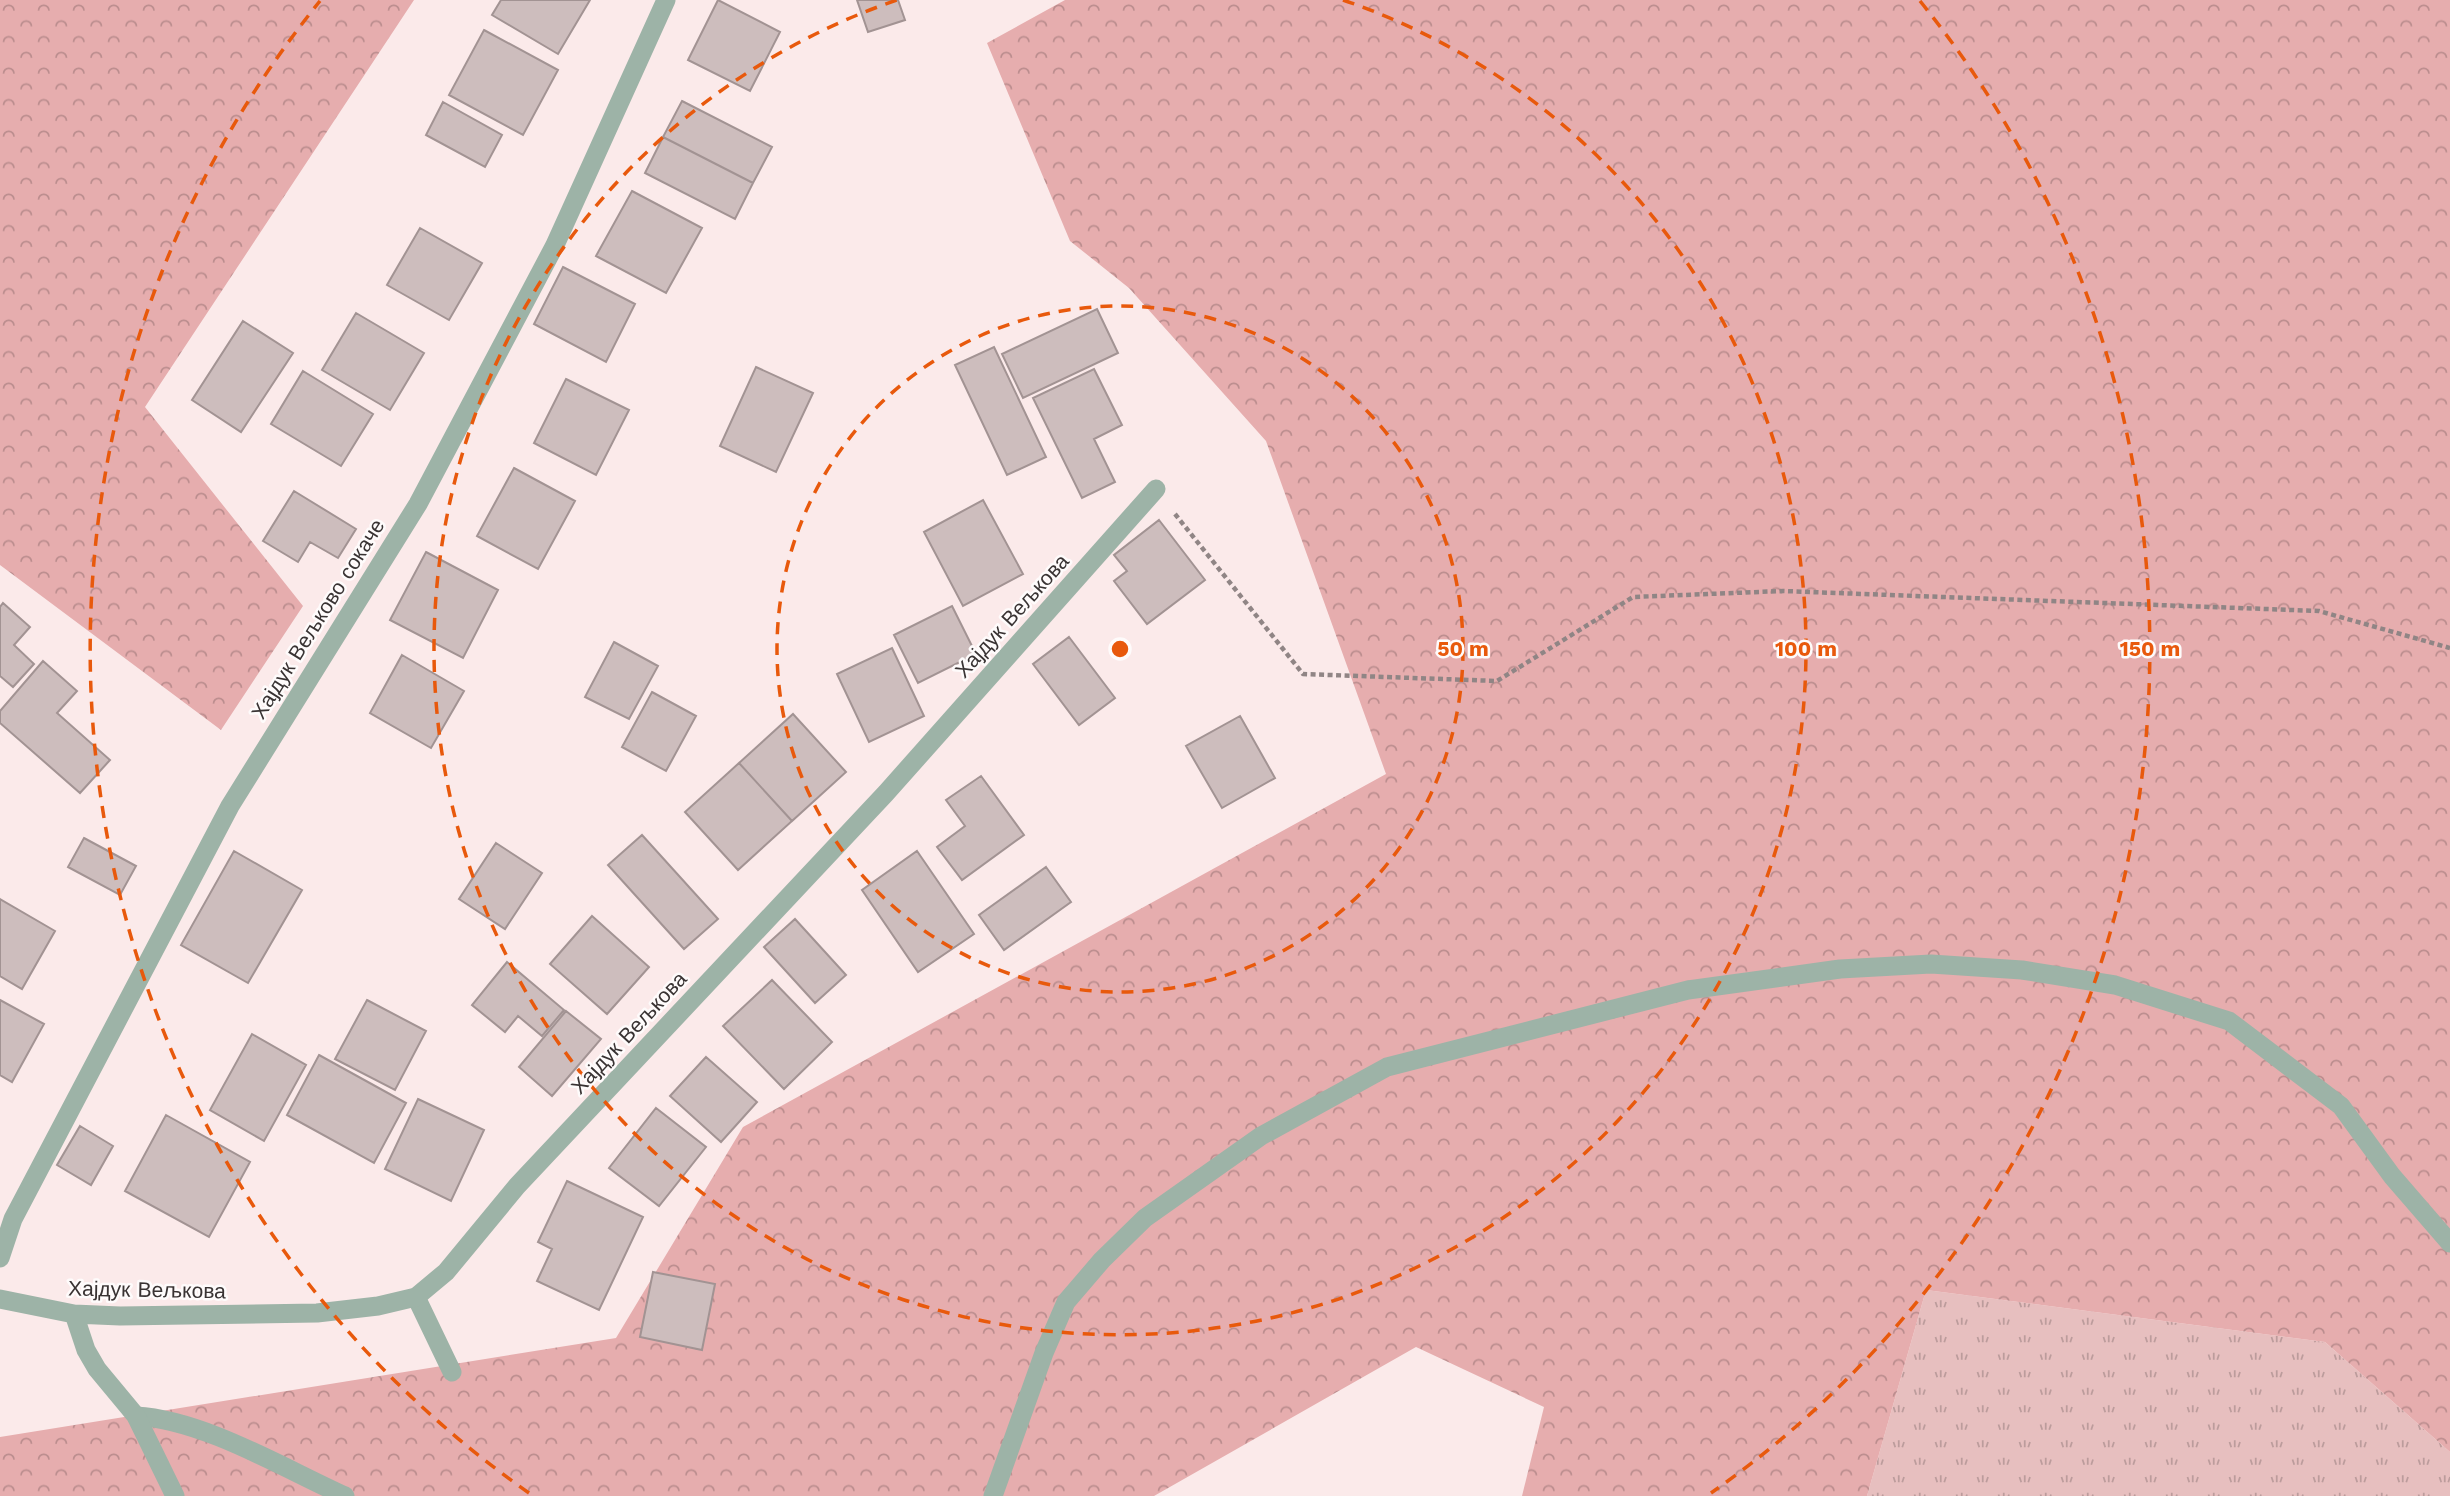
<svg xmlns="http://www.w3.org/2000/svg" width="2450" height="1496" font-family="'Work Sans',sans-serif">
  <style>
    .grass { fill: url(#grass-tufts) }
    .forest { fill: url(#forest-crowns) }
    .building { fill: #cdbdbd; stroke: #a29393; stroke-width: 2 }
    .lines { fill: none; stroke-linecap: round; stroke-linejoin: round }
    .path { stroke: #908585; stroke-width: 4.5; stroke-dasharray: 5 3.5; stroke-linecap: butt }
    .service { stroke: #9db3a7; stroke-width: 19 }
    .minor { stroke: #9db3a7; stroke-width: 19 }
    .ring { fill: none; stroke: #e8590c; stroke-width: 3.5; stroke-dasharray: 12 9 }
    .labels { text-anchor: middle; stroke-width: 5; stroke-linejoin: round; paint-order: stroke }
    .street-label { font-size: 21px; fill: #393333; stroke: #fefbfb }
    .centre { fill: #e8590c; stroke: #fefbfb; stroke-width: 3.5 }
    .ring-label { font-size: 21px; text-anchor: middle; font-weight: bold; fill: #e8590c; stroke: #fefbfb; stroke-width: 5; stroke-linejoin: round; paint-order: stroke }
  </style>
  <defs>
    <pattern id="grass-tufts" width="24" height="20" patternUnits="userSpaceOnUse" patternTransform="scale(1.75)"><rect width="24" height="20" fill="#e7bfbf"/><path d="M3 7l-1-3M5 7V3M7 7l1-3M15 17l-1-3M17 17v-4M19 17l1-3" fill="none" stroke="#bc9c9c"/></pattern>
    <pattern id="forest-crowns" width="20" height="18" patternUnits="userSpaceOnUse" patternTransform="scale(1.75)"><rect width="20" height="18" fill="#e6adae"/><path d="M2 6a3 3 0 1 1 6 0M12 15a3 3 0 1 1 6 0" fill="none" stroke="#bb8d8e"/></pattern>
  </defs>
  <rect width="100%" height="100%" fill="#fbeaea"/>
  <path class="grass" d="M1926 1290 2325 1342 2450 1452V1496H1867Z"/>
  <path class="forest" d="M0 0H414L145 407 303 606 221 730 0 565Z
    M1065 0H2450V1452L2325 1342 1926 1290 1867 1496H1522L1544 1407 1416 1347 1154 1496H0V1437L616 1338 743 1127 1386 774 1266 441 1129 288 1070 241 987 43Z"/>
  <path class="building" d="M501 0H590L558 54 492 15Z
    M718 0 780 32 750 91 688 60Z
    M857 0H898L905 20 868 32Z
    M484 30 558 70 523 135 449 95Z
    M682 101 772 147 753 183 663 137Z
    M443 102 502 135 485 167 426 135Z
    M663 137 753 183 735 219 645 173Z
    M632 191 702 228 666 293 596 256Z
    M420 228 482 263 449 320 387 285Z
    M563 267 635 304 606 362 534 324Z
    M1097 309 1118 353 1023 398 1002 354Z
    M356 313 424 353 390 410 322 370Z
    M243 321 293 353 241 432 192 400Z
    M994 347 1046 457 1007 475 955 365Z
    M756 367 813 393 776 472 720 446Z
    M1094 369 1122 425 1094 439 1115 482 1082 498 1033 398Z
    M303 371 373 414 341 466 271 424Z
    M566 379 629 410 596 475 534 443Z
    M514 468 575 501 538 569 477 536Z
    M294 491 356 529 338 558 310 542 298 562 263 541Z
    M983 500 1023 574 963 606 924 532Z
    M1159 520 1205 580 1147 624 1114 581 1127 571 1114 555Z
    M426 552 498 590 463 658 390 620Z
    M3 603 30 627 14 645 34 664 13 687 0 676V607Z
    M952 606 976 654 918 683 894 635Z
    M1069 637 1115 698 1079 725 1033 664Z
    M614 642 658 666 629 719 585 697Z
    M892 648 924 716 869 742 837 674Z
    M402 655 464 691 431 748 370 713Z
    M43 661 77 691 57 713 110 760 80 793 0 723V711Z
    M652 692 696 716 666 771 622 747Z
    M793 714 846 772 792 821 739 763Z
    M1240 716 1275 778 1222 808 1186 746Z
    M739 763 792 821 738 870 685 812Z
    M981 776 1024 835 962 880 937 847 965 826 946 800Z
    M642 835 718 919 684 949 608 865Z
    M84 838 136 866 120 895 68 867Z
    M496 843 542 873 505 929 459 899Z
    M234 851 302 890 248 983 181 945Z
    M917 851 974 934 918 972 862 890Z
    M1046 867 1071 902 1004 950 979 915Z
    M0 899 55 931 22 989 0 976Z
    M592 916 649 967 607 1014 550 964Z
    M795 919 846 975 815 1003 764 947Z
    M507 962 564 1010 542 1036 518 1016 505 1032 472 1005Z
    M772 980 832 1042 784 1089 723 1026Z
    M0 1000 44 1024 12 1082 0 1075Z
    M367 1000 426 1031 395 1090 335 1059Z
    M566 1011 601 1039 552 1096 519 1067Z
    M252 1034 306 1065 264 1141 210 1110Z
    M319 1055 406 1103 374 1163 287 1115Z
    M706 1057 757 1102 721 1142 670 1096Z
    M418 1099 484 1130 451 1201 385 1169Z
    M656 1108 706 1147 659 1206 609 1168Z
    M166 1115 250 1162 209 1237 125 1191Z
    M80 1126 113 1146 91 1185 57 1165Z
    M567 1181 643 1217 599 1310 537 1281 552 1249 538 1242Z
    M653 1272 715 1284 702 1350 640 1337Z"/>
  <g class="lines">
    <path class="path" d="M1175 514 1303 674 1497 681 1633 597 1783 591 2319 611 2450 648"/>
    <path class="service" d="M416 1297 452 1372
      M136 1416C204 1420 283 1468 345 1496
      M993 1496 1044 1353 1066 1302 1102 1260 1145 1218 1261 1136 1387 1067 1688 990 1840 969 1931 964 2022 970 2115 985 2229 1021 2341 1106 2392 1176 2450 1243"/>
    <path class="minor" d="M0 1258 13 1219 230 806 418 504 555 245 666 0
      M0 1299 74 1314 120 1316 317 1313 378 1306 416 1297 446 1272 517 1186 886 793 1156 489
      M74 1314 86 1350 97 1369 136 1416 175 1496"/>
  </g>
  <g class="ring">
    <circle cx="1120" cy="649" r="343"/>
    <path d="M1343 0A686 686 0 1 1 897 0"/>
    <path d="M529 1493A1030 1030 0 0 1 320 1M1920 1A1030 1030 0 0 1 1711 1493"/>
  </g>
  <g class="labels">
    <g class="street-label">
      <text transform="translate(1012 616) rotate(-48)" y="7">Хајдук Вељкова</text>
      <text transform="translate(318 619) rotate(-58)" y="7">Хајдук Вељково сокаче</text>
      <text transform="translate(629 1033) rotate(-47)" y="7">Хајдук Вељкова</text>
      <text transform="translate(147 1290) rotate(1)" y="7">Хајдук Вељкова</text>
    </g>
  </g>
  <circle cx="1120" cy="649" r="10" class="centre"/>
  <g class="ring-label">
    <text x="1463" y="656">50 m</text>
    <text x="1806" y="656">100 m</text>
    <text x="2150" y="656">150 m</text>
  </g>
</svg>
